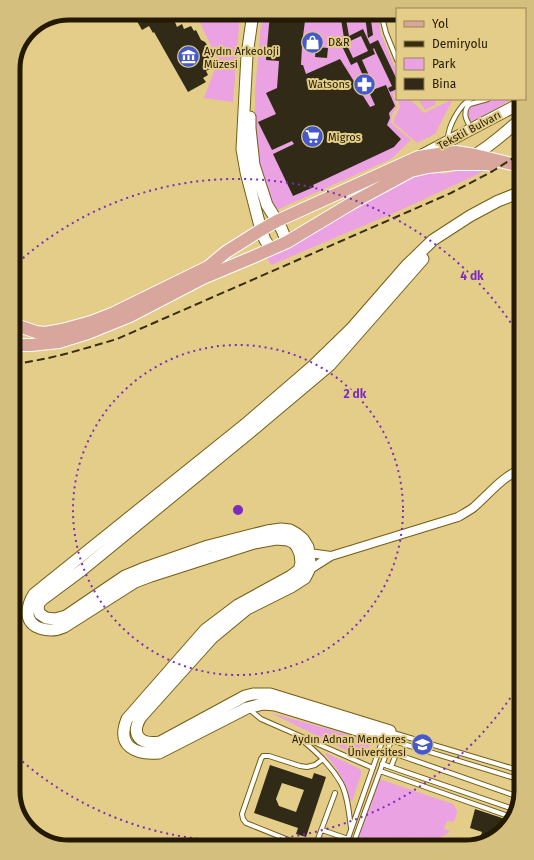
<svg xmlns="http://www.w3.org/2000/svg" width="534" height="860" font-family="'Fira Sans',sans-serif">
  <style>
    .green { fill: #eba2e2 }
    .building { fill: #302a17; fill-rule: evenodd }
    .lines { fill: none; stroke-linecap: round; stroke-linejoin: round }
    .lane-casing { stroke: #735d15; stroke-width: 6 }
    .street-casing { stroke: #735d15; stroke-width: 10 }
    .secondary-casing { stroke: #735d15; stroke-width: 13 }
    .primary-casing { stroke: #fff; stroke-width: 14 }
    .lane { stroke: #fff; stroke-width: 4 }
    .street { stroke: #fff; stroke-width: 8 }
    .secondary { stroke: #fff; stroke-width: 11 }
    .primary { stroke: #d9a69d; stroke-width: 12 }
    .rail { stroke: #382e0f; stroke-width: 2; stroke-dasharray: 8 4; stroke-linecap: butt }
    .ring { fill: none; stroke: #7b2cbf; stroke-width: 2; stroke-dasharray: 2 4 }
    .labels { text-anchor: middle; stroke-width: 4; stroke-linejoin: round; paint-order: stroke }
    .poi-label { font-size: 11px; fill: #231a00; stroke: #e4cd89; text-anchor: start }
    .street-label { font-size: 11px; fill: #231a00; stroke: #e4cd89 }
    .rim { fill: none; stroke: #231a00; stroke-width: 5 }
    .centre { fill: #7b2cbf; stroke: #e4cd89; stroke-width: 2 }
    .ring-label { font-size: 12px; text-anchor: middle; font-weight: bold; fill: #7b2cbf; stroke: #e4cd89; stroke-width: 4; stroke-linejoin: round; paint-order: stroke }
  </style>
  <rect width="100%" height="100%" fill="#e4cd89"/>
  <path class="green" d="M182 13H240L233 102 204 98 218 61 198 18 187 22Z
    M262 13H378L381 34 397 72V91L393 94 397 107 392 114 391 123 411 140 391 159 279 209H274L255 156V91Z
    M395 94H397V99H410L424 113 453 99 435 134 417 143 393 122 400 106Z
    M418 99H434L436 104 425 110Z
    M494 99H512L492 111 470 122 466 116 467 107 472 105Z
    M469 168H491L403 209 271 265 267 258 416 175 431 172 445 174 454 171Z
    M271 713 371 741 364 759Z
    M326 753 360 769 361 772V775L352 801 350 800C346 782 337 768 325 754Z
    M379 779 453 804C459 811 457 813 454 822L447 821 444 829 450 831C441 841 424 839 412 837L404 847H354Z"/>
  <path class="building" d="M136 13H172L177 21 175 22 177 27 182 24 184 29 191 26 194 31 196 30 201 40 205 42 207 45 208 48V52L214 62 210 64 213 67 206 71 208 75 203 78 206 82 188 92 154 32 153 33 149 26 142 30 133 14Z
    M203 13H211L214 17 209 18 205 21Z
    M270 13H306V21H305L303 36H304L303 46H302L301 65H303L306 74 340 59 370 107 375 105 369 92H370L357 62 351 65 339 40 344 38 340 13H370L373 35 368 38 365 16 346 19 349 36 363 29 370 44 378 40 397 80V89L390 92 388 88 392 86 374 48 373 49 375 54 362 60 375 89 386 85 395 106 389 113 390 118 387 125 401 139 394 147 313 185 314 187 293 196 273 154 294 144 292 141 272 150 258 122 276 114 266 93 277 88 279 61 266 60ZM361 36 368 51 353 58 346 43Z
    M316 47 328 48 327 58 315 57Z
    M270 765 312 779 314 773 326 777 306 837 296 834 298 828 254 813ZM282 783 304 790 296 812 279 806 276 799Z
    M475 809 508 820 505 827 490 841 478 844 482 832 470 828Z
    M416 840 434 845 433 847H414Z"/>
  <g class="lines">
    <defs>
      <path id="lane" d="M381 13 386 33 397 60
        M471 128C467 121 463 115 467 107L470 104 488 99
        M448 139C448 126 460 104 471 99
        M249 709 261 719 373 768
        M390 732 521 771
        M298 737C315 750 330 764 341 783 348 796 349 814 351 828
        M384 738 521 780
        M382 764 516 810
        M391 767 396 754 519 797
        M380 771 514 818
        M322 830 354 841
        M306 847 246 823 243 819 242 814 261 759 263 756H269L300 766 307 767 315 765 323 759
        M315 847 335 793
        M345 847 383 739
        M352 847 391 741V738"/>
      <path id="street" d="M309 553 331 556
        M309 570 331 556 458 517C463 514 469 511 474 507 489 494 502 477 521 469"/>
      <path id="secondary" d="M253 13 247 55 242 149 246 172 261 230 265 240 271 249
        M250 117V128L254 165 267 205 277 221 282 230 287 242
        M422 155 521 103
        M469 158C489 148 505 132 521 119
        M390 731 270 694H253L245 696 160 742C140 745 130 735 141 717L212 638 247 609 291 587 305 578 309 570 310 563 308 547 303 539 297 534 290 530 281 529 267 531 208 546 142 569 125 576 66 616 55 619 46 618 40 614 38 609 39 603 43 599 82 570 254 429 330 365 423 259
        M383 738 275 705 263 704 247 708 159 753C135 755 116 746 127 719L205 630 238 605 291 576 299 570 301 563 300 554 297 547 294 543 288 540 276 539 254 543 151 576 135 582 64 627C51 633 27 630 28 612 28 605 30 600 34 594L248 422 313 366 351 329 406 266 433 240 470 216 498 201 521 192"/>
      <path id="primary" d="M13 324 36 332 45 333 62 330 91 322 114 313 208 267 226 252 261 230 277 221 418 157 445 153 456 152 475 155 516 165 521 164
        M13 345H31L59 342 88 333 130 316 203 278 253 257 287 242 352 203 411 171 428 167 456 164H487L492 165"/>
    </defs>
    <use href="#lane" class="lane-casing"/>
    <use href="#street" class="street-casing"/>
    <use href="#secondary" class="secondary-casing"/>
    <use href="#primary" class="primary-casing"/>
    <use href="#lane" class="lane"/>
    <use href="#street" class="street"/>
    <use href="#secondary" class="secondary"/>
    <use href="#primary" class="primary"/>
    <path class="rail" d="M13 364C49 360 83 349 117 339L451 193 493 171 521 153"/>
  </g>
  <g class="ring">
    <circle cx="238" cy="510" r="165"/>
    <path d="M520 683A331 331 0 0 1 14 754M14 266A331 331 0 0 1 520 337"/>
  </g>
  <defs>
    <symbol id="shop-disc" viewBox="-11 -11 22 22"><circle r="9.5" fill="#4559cd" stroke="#e4cd89"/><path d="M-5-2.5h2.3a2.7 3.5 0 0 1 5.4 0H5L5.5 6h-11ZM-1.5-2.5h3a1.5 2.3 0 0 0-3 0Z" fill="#fff"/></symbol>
    <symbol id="museum-disc" viewBox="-11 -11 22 22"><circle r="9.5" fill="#4559cd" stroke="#e4cd89"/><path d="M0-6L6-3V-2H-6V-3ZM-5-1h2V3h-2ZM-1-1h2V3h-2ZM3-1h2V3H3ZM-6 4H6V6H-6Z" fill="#fff"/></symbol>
    <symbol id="pharmacy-disc" viewBox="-11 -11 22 22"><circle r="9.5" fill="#4559cd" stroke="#e4cd89"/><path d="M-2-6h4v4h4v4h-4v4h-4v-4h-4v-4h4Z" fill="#fff"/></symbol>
    <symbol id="supermarket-disc" viewBox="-11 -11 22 22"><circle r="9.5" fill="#4559cd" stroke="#e4cd89"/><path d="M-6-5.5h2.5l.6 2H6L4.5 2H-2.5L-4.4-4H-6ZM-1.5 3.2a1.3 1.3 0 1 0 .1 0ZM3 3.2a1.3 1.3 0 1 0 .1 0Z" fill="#fff"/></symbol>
    <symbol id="university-disc" viewBox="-11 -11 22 22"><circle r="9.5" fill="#4559cd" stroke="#e4cd89"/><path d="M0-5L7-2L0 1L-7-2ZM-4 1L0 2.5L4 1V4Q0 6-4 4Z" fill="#fff"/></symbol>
  </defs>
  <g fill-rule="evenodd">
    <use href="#shop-disc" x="300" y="30" width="25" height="25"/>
    <use href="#museum-disc" x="176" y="44" width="25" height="25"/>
    <use href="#pharmacy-disc" x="352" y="72" width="25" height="25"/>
    <use href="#supermarket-disc" x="300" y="124" width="25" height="25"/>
    <use href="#university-disc" x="410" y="732" width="25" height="25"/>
  </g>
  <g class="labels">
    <g class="poi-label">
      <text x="328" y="46">D&amp;R</text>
      <text x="204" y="55">Aydın Arkeoloji<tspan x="204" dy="13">Müzesi</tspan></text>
      <text x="350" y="88" text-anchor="end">Watsons</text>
      <text x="328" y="141">Migros</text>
      <text x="406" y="743" text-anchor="end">Aydın Adnan Menderes<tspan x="406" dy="13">Üniversitesi</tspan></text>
    </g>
    <g class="street-label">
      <text transform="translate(469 130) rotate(-28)" y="4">Tekstil Bulvarı</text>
    </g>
  </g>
  <path d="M0 0H534V860H0ZM69 20H465A49 49 0 0 1 514 69V791A49 49 0 0 1 465 840H69A49 49 0 0 1 20 791V69A49 49 0 0 1 69 20Z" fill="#d5bf7e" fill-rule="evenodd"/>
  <path class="rim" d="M69 20H465A49 49 0 0 1 514 69V791A49 49 0 0 1 465 840H69A49 49 0 0 1 20 791V69A49 49 0 0 1 69 20Z"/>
  <circle cx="238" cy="510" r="6" class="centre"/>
  <g class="ring-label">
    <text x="472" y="280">4 dk</text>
    <text x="355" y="398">2 dk</text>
  </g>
  <rect x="396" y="8" width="130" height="92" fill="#e4cd89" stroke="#978552"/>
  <rect x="404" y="21" width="20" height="6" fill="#d9a69d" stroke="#978552"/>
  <text x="432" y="28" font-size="12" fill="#231a00">Yol</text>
  <rect x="404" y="41" width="20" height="6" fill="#382e0f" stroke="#978552"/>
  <text x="432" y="48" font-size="12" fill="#231a00">Demiryolu</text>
  <rect x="404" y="58" width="20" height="12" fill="#eba2e2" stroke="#978552"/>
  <text x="432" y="68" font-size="12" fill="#231a00">Park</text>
  <rect x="404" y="78" width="20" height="12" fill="#302a17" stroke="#978552"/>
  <text x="432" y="88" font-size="12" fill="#231a00">Bina</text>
</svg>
